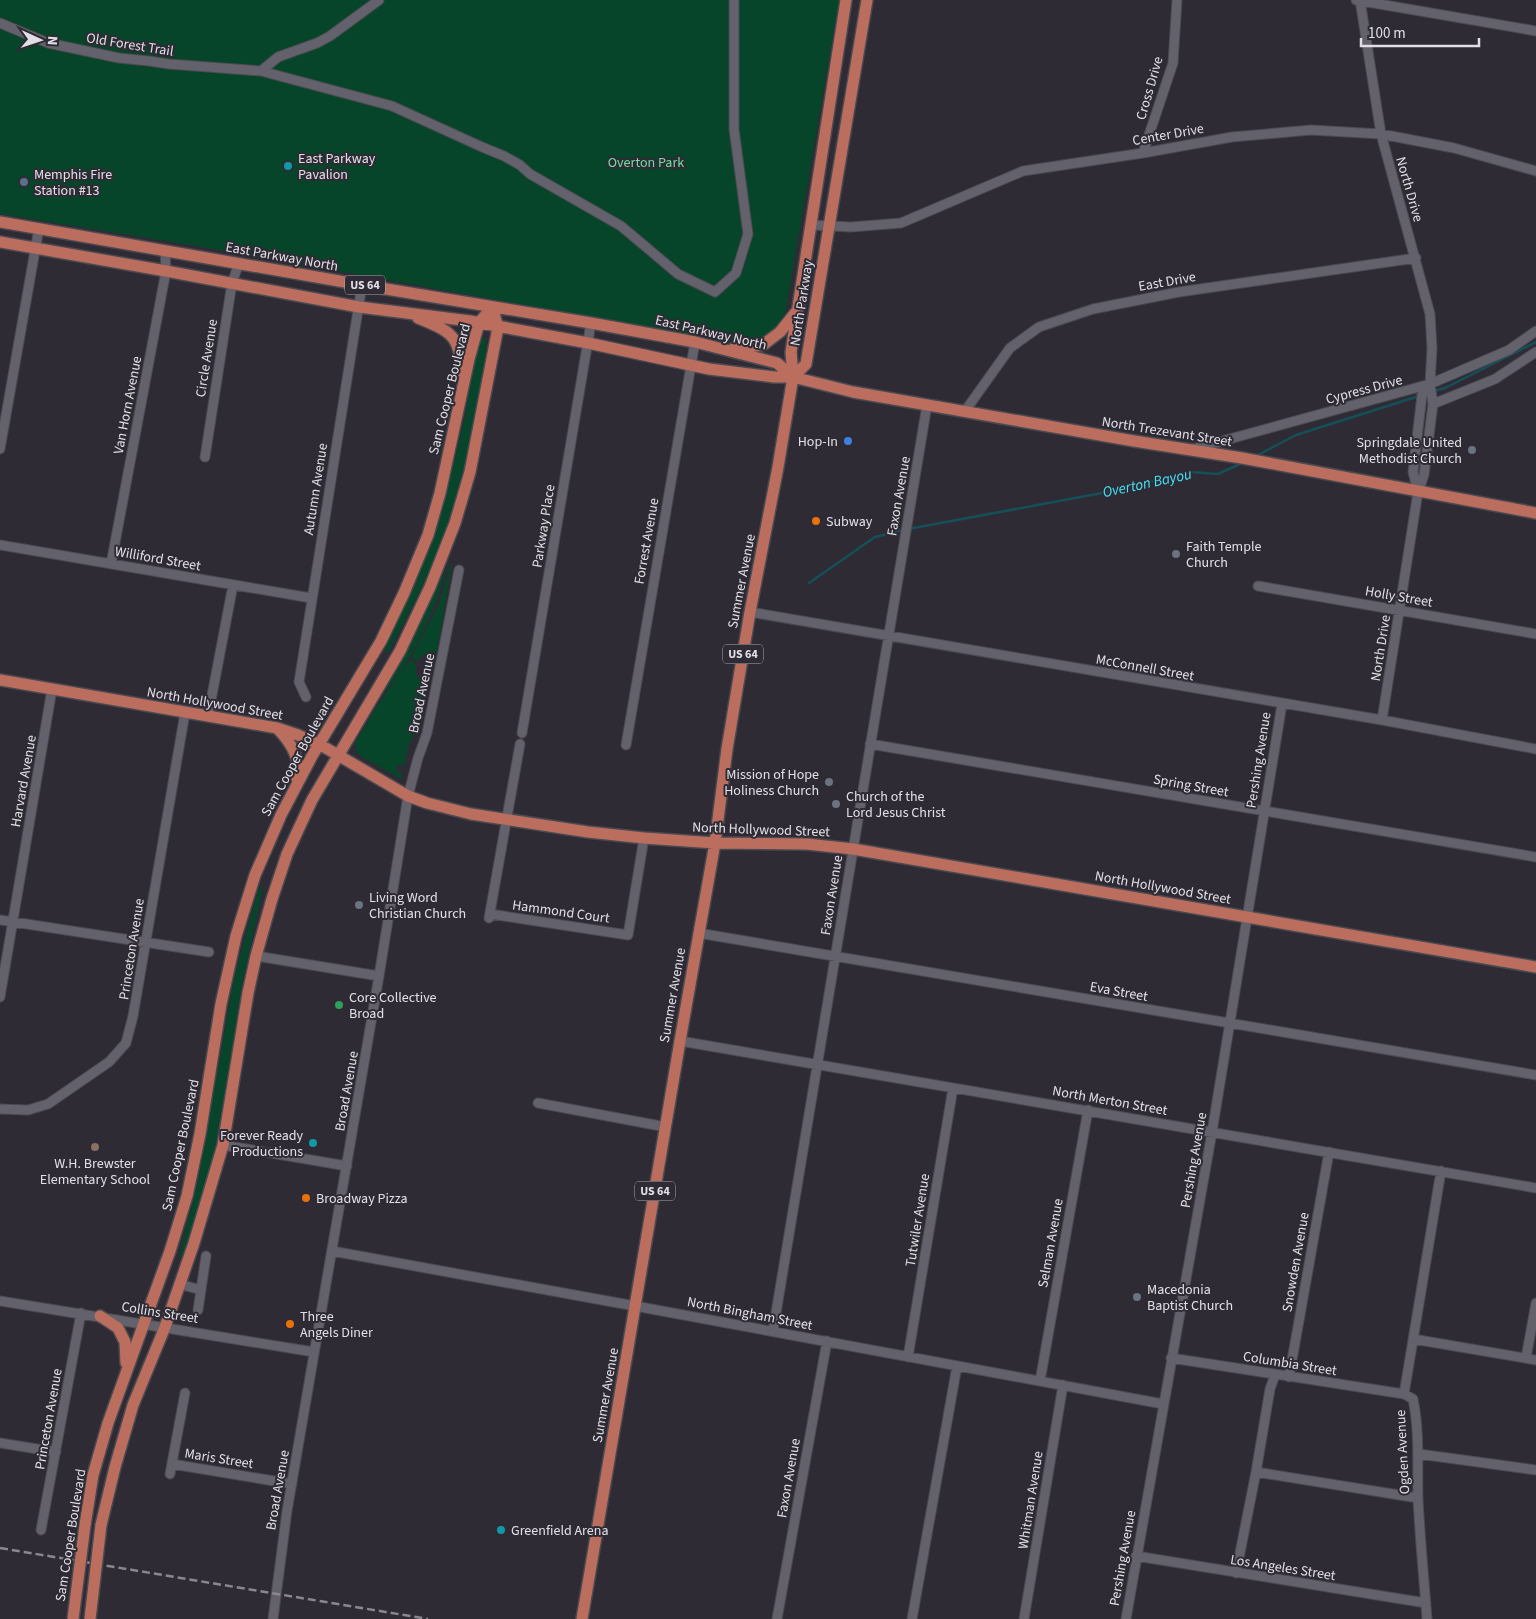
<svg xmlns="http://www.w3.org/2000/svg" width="1536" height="1619" font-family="'Source Sans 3',sans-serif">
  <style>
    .green { fill: #07452a }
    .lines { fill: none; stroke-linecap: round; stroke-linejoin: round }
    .stream { stroke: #155058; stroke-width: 2.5 }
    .minor-casing { stroke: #4b4950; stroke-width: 11 }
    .major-casing { stroke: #4b4950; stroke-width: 14 }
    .minor { stroke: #63616b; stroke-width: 9 }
    .major { stroke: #bc6e5e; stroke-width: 11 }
    .rail { stroke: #8a878f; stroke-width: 2.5; stroke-dasharray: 8 4; stroke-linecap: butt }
    .major-bridge-casing { stroke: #4b4950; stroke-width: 14; stroke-linecap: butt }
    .major-bridge { stroke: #bc6e5e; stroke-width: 11 }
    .culture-dot { fill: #0f9aa8; stroke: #2e2b35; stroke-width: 2 }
    .service-dot { fill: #5c6f8a; stroke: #2e2b35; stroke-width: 2 }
    .shop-dot { fill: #3f7fe0; stroke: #2e2b35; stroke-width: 2 }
    .worship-dot { fill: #6b7280; stroke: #2e2b35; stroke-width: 2 }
    .food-dot { fill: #e8710a; stroke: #2e2b35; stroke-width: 2 }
    .leisure-dot { fill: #2e9e5b; stroke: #2e2b35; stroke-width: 2 }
    .education-dot { fill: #8d6e63; stroke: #2e2b35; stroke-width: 2 }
    .labels { text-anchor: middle; stroke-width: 4; stroke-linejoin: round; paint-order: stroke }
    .shield { fill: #2e2b35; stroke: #aba9b0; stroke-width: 1 }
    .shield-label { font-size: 12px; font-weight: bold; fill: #e1dfe5 }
    .street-label { font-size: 14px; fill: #e1dfe5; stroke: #2e2b35 }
    .poi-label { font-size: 14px; fill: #e1dfe5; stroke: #2e2b35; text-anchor: start }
    .park-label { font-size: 14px; fill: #70dda4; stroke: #2e2b35 }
    .water-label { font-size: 15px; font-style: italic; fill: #45e3f8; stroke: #2e2b35 }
  </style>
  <rect width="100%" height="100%" fill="#2e2b35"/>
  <path class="green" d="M0 0H839L785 316 781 325 773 335 754 343 687 334 202 247 0 214Z
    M484 337 486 338C487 360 481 384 477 406 469 448 460 488 446 528 432 572 409 612 388 653L384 651 419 574 445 499 465 417 475 354 479 342Z
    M451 563 452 564 437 652C428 652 423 654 417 661L411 658 439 604Z
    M448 564C438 601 419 646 397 677 390 686 382 694 375 704L424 615Z
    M410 660 416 664V674L426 688 418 728 409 744 404 766 397 765 396 771 402 773 401 779 362 757 356 752 355 743 376 707Z
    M259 887 263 888 242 984 222 1110 212 1161 183 1258 179 1257 199 1176 234 979Z"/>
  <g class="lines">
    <path class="stream" d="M1434 391 1445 388 1536 342
      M1256 456 1296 435 1419 396
      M908 529 1113 491 1190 472 1218 474 1242 463
      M809 583 875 537 903 530"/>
    <defs>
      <path id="minor" d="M1356 0 1536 31
        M1360 0 1381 134 1430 314 1432 348 1430 384 1433 404 1424 475 1418 492 1382 720
        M0 23 48 43 119 58 149 61 169 64 261 71 392 106 482 147 504 156 520 165 530 174 621 226 678 274 715 292 736 273 748 234 734 129V0
        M261 71 278 57 317 43 330 36 379 0
        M1143 153 1173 63 1177 0
        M812 225 851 227 901 223 1023 171 1143 153 1232 137 1311 130 1381 134 1454 148 1536 171
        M1433 404 1495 379 1536 352
        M965 411 1010 348 1039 327 1093 309 1179 292 1416 258
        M0 449 39 228
        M1193 449 1430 384 1509 350 1536 331
        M205 457 232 283 239 263
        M1418 492 1413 472 1422 395 1430 385
        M0 545 311 598
        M111 564 166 271 165 250
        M1258 586 1536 634
        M750 612 1382 720 1536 749
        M306 697 299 682 362 285
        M208 716 233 585
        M522 733 591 323
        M870 744 1536 857
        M626 745 695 342
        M490 914 628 935 644 838
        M489 918 520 744
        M0 920 209 952
        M698 933 1536 1075
        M256 956 379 976
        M0 997 52 689
        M680 1041 1536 1188
        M538 1103 666 1127
        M0 1109 28 1110 48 1104 109 1062 126 1043 133 1016 185 713
        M223 1145 347 1166
        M332 1251 635 1306 1163 1404
        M179 1284 201 1290
        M0 1301 314 1352
        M198 1310 206 1256
        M773 1331 927 405
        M1413 1339 1536 1360
        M908 1357 953 1088
        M1171 1358 1404 1394
        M1526 1358 1536 1303
        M1289 1377 1329 1152
        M1040 1381 1088 1110
        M0 1443 56 1452
        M1419 1454 1536 1470
        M172 1464 292 1484
        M1256 1472 1418 1498
        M170 1474 185 1393
        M41 1530 81 1313
        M1136 1556 1426 1603
        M1236 1573 1256 1472 1270 1389 1275 1375
        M273 1619 287 1511 379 976 408 796 418 758 427 733 459 570
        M777 1619 827 1341
        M912 1619 957 1366
        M1024 1619 1063 1385
        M1126 1619 1212 1132 1282 704
        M1427 1619C1424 1579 1420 1539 1418 1499 1417 1465 1420 1434 1413 1399L1404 1394 1441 1171"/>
      <path id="major" d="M0 222 362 285 591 323 695 342 777 363 793 377
        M0 242 166 271 359 307 470 321 588 343 709 369 774 377H793L853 392 1134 441 1242 458 1536 513
        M418 318C450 331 460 335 462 372
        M733 349 763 345 780 332 796 312
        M793 377 806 364 867 0
        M0 680 277 728 298 735 319 744 408 796 427 803 471 814 588 832 644 838 715 843 807 844 853 849 1536 967
        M278 729C292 744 301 759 297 779
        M100 1316 118 1328 125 1342 126 1363
        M85 1525 93 1475 108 1423 170 1251 187 1196 200 1134 221 1004 236 936 255 875 281 815 312 756 381 641 404 593 428 535 440 493 469 359 479 323 492 307
        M101 1525 115 1467 133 1405 165 1327 194 1243 223 1145 248 993 256 956 272 899 287 854 312 800 400 651 430 587 455 523 470 472 496 338 498 327 492 307
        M582 1619 680 1041 715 843 727 749 750 612 778 467 793 377 791 352 846 0"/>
    </defs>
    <use href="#minor" class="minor-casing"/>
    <use href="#major" class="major-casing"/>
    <use href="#minor" class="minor"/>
    <use href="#major" class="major"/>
    <path class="rail" d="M0 1548 428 1619"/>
    <defs>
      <path id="major-bridge" d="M73 1619 85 1525
        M90 1619 101 1525"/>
    </defs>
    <use href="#major-bridge" class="major-bridge-casing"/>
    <use href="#major-bridge" class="major-bridge"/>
  </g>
  <g class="culture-dot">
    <circle cx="288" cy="166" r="5"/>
    <circle cx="313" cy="1143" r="5"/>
    <circle cx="501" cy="1530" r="5"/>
  </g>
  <circle class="service-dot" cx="24" cy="182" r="5"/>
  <circle class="shop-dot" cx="848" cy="441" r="5"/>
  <g class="worship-dot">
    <circle cx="1472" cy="450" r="5"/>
    <circle cx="1176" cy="554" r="5"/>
    <circle cx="829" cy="782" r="5"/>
    <circle cx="836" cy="804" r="5"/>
    <circle cx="359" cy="905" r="5"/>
    <circle cx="1137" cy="1297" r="5"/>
  </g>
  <g class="food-dot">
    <circle cx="816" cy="521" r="5"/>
    <circle cx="306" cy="1198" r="5"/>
    <circle cx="290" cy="1324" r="5"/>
  </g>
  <circle class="leisure-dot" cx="339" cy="1005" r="5"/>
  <circle class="education-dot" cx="95" cy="1147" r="5"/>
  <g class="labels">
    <g class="shield">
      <rect x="345" y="275.5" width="40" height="19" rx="4"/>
      <rect x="723" y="644.5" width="40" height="19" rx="4"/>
      <rect x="635" y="1181.5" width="40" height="19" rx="4"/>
    </g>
    <g class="shield-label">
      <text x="365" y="289">US 64</text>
      <text x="743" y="658">US 64</text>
      <text x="655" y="1195">US 64</text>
    </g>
    <g class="street-label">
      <text transform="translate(130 44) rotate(9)" y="5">Old Forest Trail</text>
      <text transform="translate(1149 88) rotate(-74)" y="5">Cross Drive</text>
      <text transform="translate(1168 134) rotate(-10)" y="5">Center Drive</text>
      <text transform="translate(1410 189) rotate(74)" y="5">North Drive</text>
      <text transform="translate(282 256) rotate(10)" y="5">East Parkway North</text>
      <text transform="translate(1167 281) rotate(-10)" y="5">East Drive</text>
      <text transform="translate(801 303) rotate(-81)" y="5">North Parkway</text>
      <text transform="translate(711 332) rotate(13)" y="5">East Parkway North</text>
      <text transform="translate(206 358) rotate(-81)" y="5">Circle Avenue</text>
      <text transform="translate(449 389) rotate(-76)" y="5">Sam Cooper Boulevard</text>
      <text transform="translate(1364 389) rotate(-15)" y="5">Cypress Drive</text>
      <text transform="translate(127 405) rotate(-79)" y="5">Van Horn Avenue</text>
      <text transform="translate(1167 431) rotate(9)" y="5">North Trezevant Street</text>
      <text transform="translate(315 489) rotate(-81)" y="5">Autumn Avenue</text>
      <text transform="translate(898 496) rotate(-80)" y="5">Faxon Avenue</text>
      <text transform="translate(543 526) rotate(-81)" y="5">Parkway Place</text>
      <text transform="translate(646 541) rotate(-80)" y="5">Forrest Avenue</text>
      <text transform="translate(158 558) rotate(10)" y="5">Williford Street</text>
      <text transform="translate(741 581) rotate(-79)" y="5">Summer Avenue</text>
      <text transform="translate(1399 596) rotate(10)" y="5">Holly Street</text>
      <text transform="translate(1380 648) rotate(-81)" y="5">North Drive</text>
      <text transform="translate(1145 667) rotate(10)" y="5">McConnell Street</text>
      <text transform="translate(421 693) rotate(-78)" y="5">Broad Avenue</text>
      <text transform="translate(215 703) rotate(10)" y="5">North Hollywood Street</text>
      <text transform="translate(297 756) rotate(-61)" y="5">Sam Cooper Boulevard</text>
      <text transform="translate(1258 760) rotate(-81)" y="5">Pershing Avenue</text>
      <text transform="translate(23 781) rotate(-80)" y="5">Harvard Avenue</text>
      <text transform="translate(1191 785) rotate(10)" y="5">Spring Street</text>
      <text transform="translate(761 829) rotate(2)" y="5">North Hollywood Street</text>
      <text transform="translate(1163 887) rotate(10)" y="5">North Hollywood Street</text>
      <text transform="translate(831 895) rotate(-81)" y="5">Faxon Avenue</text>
      <text transform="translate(561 911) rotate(8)" y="5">Hammond Court</text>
      <text transform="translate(131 949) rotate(-81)" y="5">Princeton Avenue</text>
      <text transform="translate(1119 991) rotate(10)" y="5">Eva Street</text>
      <text transform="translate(672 995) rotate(-80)" y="5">Summer Avenue</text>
      <text transform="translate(346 1091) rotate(-80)" y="5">Broad Avenue</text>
      <text transform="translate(1110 1100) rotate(10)" y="5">North Merton Street</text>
      <text transform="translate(180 1145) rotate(-78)" y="5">Sam Cooper Boulevard</text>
      <text transform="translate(1193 1160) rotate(-80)" y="5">Pershing Avenue</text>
      <text transform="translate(917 1220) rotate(-81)" y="5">Tutwiler Avenue</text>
      <text transform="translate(1050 1243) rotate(-80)" y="5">Selman Avenue</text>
      <text transform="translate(1295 1262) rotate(-80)" y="5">Snowden Avenue</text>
      <text transform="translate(160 1312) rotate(9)" y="5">Collins Street</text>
      <text transform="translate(750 1313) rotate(11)" y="5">North Bingham Street</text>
      <text transform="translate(1290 1363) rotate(9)" y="5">Columbia Street</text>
      <text transform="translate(605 1395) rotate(-80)" y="5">Summer Avenue</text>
      <text transform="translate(48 1419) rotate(-80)" y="5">Princeton Avenue</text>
      <text transform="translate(1402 1452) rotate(-93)" y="5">Ogden Avenue</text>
      <text transform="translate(219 1458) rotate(9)" y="5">Maris Street</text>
      <text transform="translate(788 1478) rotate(-80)" y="5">Faxon Avenue</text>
      <text transform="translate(277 1490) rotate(-80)" y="5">Broad Avenue</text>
      <text transform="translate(1030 1500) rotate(-81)" y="5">Whitman Avenue</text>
      <text transform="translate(70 1535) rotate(-81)" y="5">Sam Cooper Boulevard</text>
      <text transform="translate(1122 1558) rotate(-80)" y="5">Pershing Avenue</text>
      <text transform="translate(1283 1567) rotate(9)" y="5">Los Angeles Street</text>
    </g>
    <g class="poi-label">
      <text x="298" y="163">East Parkway<tspan x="298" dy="16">Pavalion</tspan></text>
      <text x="34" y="179">Memphis Fire<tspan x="34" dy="16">Station #13</tspan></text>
      <text x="838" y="446" text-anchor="end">Hop-In</text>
      <text x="1462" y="447" text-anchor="end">Springdale United<tspan x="1462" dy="16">Methodist Church</tspan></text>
      <text x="826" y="526">Subway</text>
      <text x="1186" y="551">Faith Temple<tspan x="1186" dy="16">Church</tspan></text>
      <text x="819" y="779" text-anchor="end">Mission of Hope<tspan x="819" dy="16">Holiness Church</tspan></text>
      <text x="846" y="801">Church of the<tspan x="846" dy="16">Lord Jesus Christ</tspan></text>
      <text x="369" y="902">Living Word<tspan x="369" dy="16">Christian Church</tspan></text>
      <text x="349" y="1002">Core Collective<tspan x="349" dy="16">Broad</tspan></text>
      <text x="303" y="1140" text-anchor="end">Forever Ready<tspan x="303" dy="16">Productions</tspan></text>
      <text x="95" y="1168" text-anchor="middle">W.H. Brewster<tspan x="95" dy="16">Elementary School</tspan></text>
      <text x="316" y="1203">Broadway Pizza</text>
      <text x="1147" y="1294">Macedonia<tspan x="1147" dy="16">Baptist Church</tspan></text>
      <text x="300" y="1321">Three<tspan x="300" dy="16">Angels Diner</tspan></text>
      <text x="511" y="1535">Greenfield Arena</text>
    </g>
    <g class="park-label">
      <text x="646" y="167">Overton Park</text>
    </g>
    <g class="water-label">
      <text transform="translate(1147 483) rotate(-12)" y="5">Overton Bayou</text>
    </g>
  </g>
  <g transform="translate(40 40) rotate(93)" stroke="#2e2b35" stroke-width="4" paint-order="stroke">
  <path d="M0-4L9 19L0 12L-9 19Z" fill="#e1dfe5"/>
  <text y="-8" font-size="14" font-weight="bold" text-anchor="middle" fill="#e1dfe5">N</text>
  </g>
  <path d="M1361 38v8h118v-8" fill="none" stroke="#e1dfe5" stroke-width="2.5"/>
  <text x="1368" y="38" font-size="15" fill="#e1dfe5" stroke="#2e2b35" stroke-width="4" paint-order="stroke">100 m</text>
</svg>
